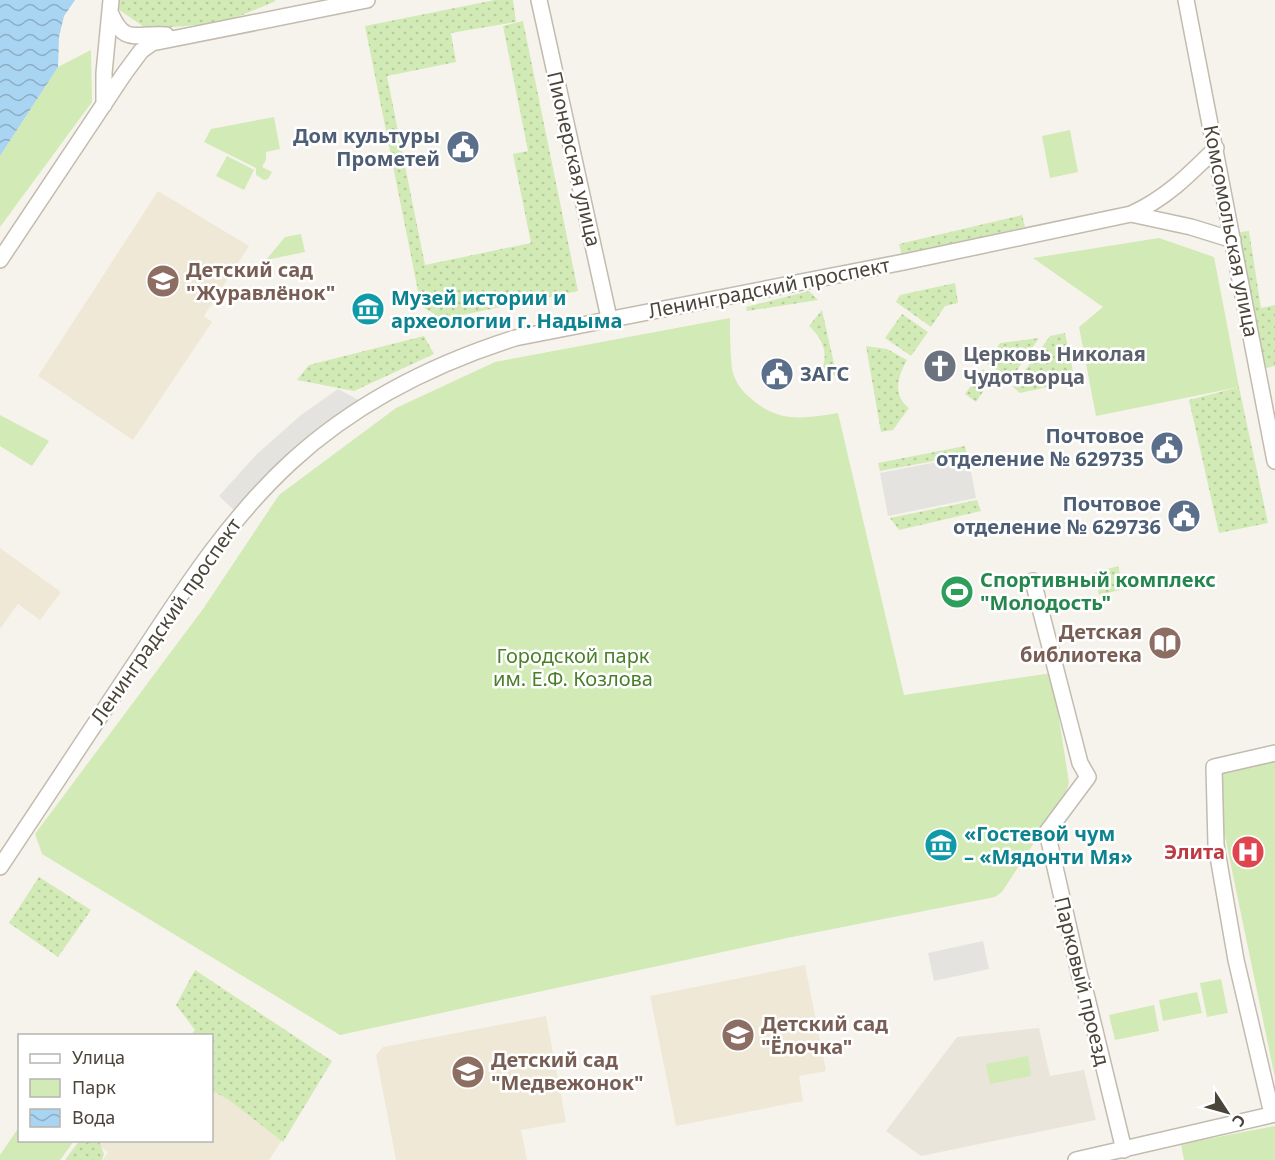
<svg xmlns="http://www.w3.org/2000/svg" width="1275" height="1160" font-family="'Noto Sans',sans-serif">
  <style>
    .residential { fill: #eae5da }
    .education { fill: #efe8d6 }
    .grass { fill: url(#grass-dots) }
    .park { fill: #d2eab5 }
    .parking { fill: #e5e3e0 }
    .water { fill: url(#water-waves) }
    .lines { fill: none; stroke-linecap: round; stroke-linejoin: round }
    .minor-casing { stroke: #c2bbae; stroke-width: 18 }
    .minor { stroke: #fff; stroke-width: 15 }
    .labels { text-anchor: middle; stroke-width: 5; stroke-linejoin: round; paint-order: stroke }
    .service-label { font-size: 20px; font-weight: bold; fill: #4e5e75; stroke: #fff; text-anchor: end }
    .street-label { font-size: 20px; fill: #4b4439; stroke: #fff }
    .education-label { font-size: 20px; font-weight: bold; fill: #785e54; stroke: #fff; text-anchor: start }
    .culture-label { font-size: 20px; font-weight: bold; fill: #0d838f; stroke: #fff; text-anchor: start }
    .worship-label { font-size: 20px; font-weight: bold; fill: #5b616d; stroke: #fff; text-anchor: start }
    .leisure-label { font-size: 20px; font-weight: bold; fill: #27864d; stroke: #fff; text-anchor: start }
    .park-label { font-size: 20px; fill: #4a7f2a; stroke: #fff }
    .health-label { font-size: 20px; font-weight: bold; fill: #be3a42; stroke: #fff; text-anchor: end }
  </style>
  <defs>
    <pattern id="grass-dots" width="8" height="8" patternUnits="userSpaceOnUse" patternTransform="scale(1.5)"><rect width="8" height="8" fill="#d2eab5"/><path d="M2 2h.1M6 6h.1" fill="none" stroke="#b6ca9c" stroke-width="1.8" stroke-linecap="round"/></pattern>
    <pattern id="water-waves" width="16" height="10" patternUnits="userSpaceOnUse" patternTransform="scale(1.5)"><rect width="16" height="10" fill="#a9d4f2"/><path d="M0 5q4-4 8 0t8 0" fill="none" stroke="#8caec5"/></pattern>
  </defs>
  <rect width="100%" height="100%" fill="#f6f3ec"/>
  <path class="residential" d="M1039 1028 1050 1076 1084 1070 1096 1120 921 1156 886 1131 957 1037Z"/>
  <path class="education" d="M158 191 249 246 204 316 212 322 133 440 38 376Z
    M0 548 61 592 40 620 18 604 0 629Z
    M805 965 826 1071 799 1076 803 1101 676 1126 650 996Z
    M546 1016 566 1122 521 1130 527 1160H396L376 1055 383 1047Z
    M212 1048 303 1108 269 1160H103L108 1152 95 1143 97 1140H212Z"/>
  <path class="grass" d="M118 0H274L276 1 223 23 147 29 118 9Z
    M495 0H513L516 22 451 33 456 62 387 76 425 265 531 243 513 154 528 151 503 26 523 21 578 291 443 319 421 306 365 26Z
    M1022 215 1025 227 902 256 899 244Z
    M1249 231 1261 308 1275 305V366L1261 369 1240 232Z
    M955 283 958 303 945 306 931 327 896 302 900 295Z
    M809 291 818 300 747 311 746 307Z
    M822 310 837 377 823 367C828 350 821 337 809 326Z
    M902 314 928 332 911 356 885 338Z
    M1065 333 1075 381 1020 393 1013 387 1050 336Z
    M424 336 434 354 354 391 297 380 309 365Z
    M1039 338 1011 379 987 363 1000 343Z
    M866 346 887 349 907 360C898 376 892 395 909 408L893 430 881 432Z
    M983 369 993 377 976 402 965 394Z
    M1239 387 1268 523 1219 533 1189 400Z
    M965 446 967 455 880 471 878 463Z
    M977 500 981 511 899 530 890 518Z
    M1118 566 1124 589 1099 595 1093 573Z
    M39 877 91 910 58 957 9 923Z
    M195 970 332 1061 283 1142 228 1099 212 1091V1036L191 1035 195 1030 176 1005Z
    M79 1141H99L104 1154 102 1160H65Z"/>
  <path class="park" d="M91 50 92 102 0 227V156L58 67Z
    M274 117 280 149 266 152V160L262 167 272 172 268 179 264 180 256 175V168L204 142 211 129Z
    M1070 130 1078 172 1050 178 1042 136Z
    M227 156 254 170 244 190 216 176Z
    M301 234 305 252 266 260 285 237Z
    M1159 238 1214 257 1239 387 1096 416 1079 327 1103 307 1033 258Z
    M730 318C730 334 730 352 732 369 734 379 740 389 748 396 777 423 802 419 838 413L904 695 1052 673 1069 783 1065 795 1002 892 995 897 787 938 340 1035 42 854 35 834 203 609 279 495 396 408 495 362Z
    M0 415 49 441 32 466 0 446Z
    M1275 761V1078L1212 774Z
    M1221 979 1228 1013 1207 1017 1200 983Z
    M1197 992 1202 1013 1163 1021 1159 1000Z
    M1154 1005 1159 1031 1115 1040 1109 1015Z
    M1028 1056 1031 1076 990 1084 986 1064Z
    M1275 1126V1160H1184L1181 1144Z
    M19 1127 20 1140 74 1141 60 1160H0V1155Z"/>
  <path class="parking" d="M338 389 366 404 239 515 219 496 257 454 301 415Z
    M968 456 976 498 888 516 880 473Z
    M983 941 989 969 934 981 928 953Z"/>
  <path class="water" d="M0 0H75L64 16 59 37 58 67 0 156Z"/>
  <g class="lines">
    <defs>
      <path id="minor" d="M539 0 609 318
        M1186 0 1275 461
        M110 12C125 47 136 32 166 35
        M104 105V73L111 0
        M1131 214 1191 227 1233 240
        M0 260 124 74 141 51 152 43 367 0
        M1033 581 1080 763 1088 777 1047 832 1080 977 1086 994 1124 1150
        M0 867C46 798 92 728 138 659 184 589 229 519 291 462 355 403 433 364 515 338L904 262 1131 214C1165 199 1189 175 1216 148
        M1272 1114 1236 960 1216 845 1214 767 1275 753
        M1076 1160 1275 1114"/>
    </defs>
    <use href="#minor" class="minor-casing"/>
    <use href="#minor" class="minor"/>
  </g>
  <defs>
    <symbol id="civic-disc" viewBox="-11 -11 22 22"><circle r="9.5" fill="#5c6f8a" stroke="#fff"/><path d="M-.6-6.5H3V-4.5H.6V-3L4-1V1h2V6H-6V1h2V-1L-.6-3ZM-1.2 2.5V6h2.4V2.5Z" fill="#fff"/></symbol>
    <symbol id="school-disc" viewBox="-11 -11 22 22"><circle r="9.5" fill="#8d6e63" stroke="#fff"/><path d="M0-5L7-2L0 1L-7-2ZM-4 1L0 2.5L4 1V4Q0 6-4 4Z" fill="#fff"/></symbol>
    <symbol id="museum-disc" viewBox="-11 -11 22 22"><circle r="9.5" fill="#0f9aa8" stroke="#fff"/><path d="M0-6L6-3V-2H-6V-3ZM-5-1h2V3h-2ZM-1-1h2V3h-2ZM3-1h2V3H3ZM-6 4H6V6H-6Z" fill="#fff"/></symbol>
    <symbol id="church-disc" viewBox="-11 -11 22 22"><circle r="9.5" fill="#6b7280" stroke="#fff"/><path d="M-1.2-6h2.4v3.5h3.3v2.4h-3.3V6h-2.4V-.1h-3.3v-2.4h3.3Z" fill="#fff"/></symbol>
    <symbol id="stadium-disc" viewBox="-11 -11 22 22"><circle r="9.5" fill="#2e9e5b" stroke="#fff"/><path d="M0-5a6.5 5 0 1 0 0 10a6.5 5 0 1 0 0-10ZM-3.5-1.8h7v3.6h-7Z" fill="#fff"/></symbol>
    <symbol id="library-disc" viewBox="-11 -11 22 22"><circle r="9.5" fill="#8d6e63" stroke="#fff"/><path d="M-6-4Q-3-5.5-.7-3.5V5Q-3 3-6 4ZM6-4Q3-5.5 .7-3.5V5Q3 3 6 4Z" fill="#fff"/></symbol>
    <symbol id="hospital-disc" viewBox="-11 -11 22 22"><circle r="9.5" fill="#e0444e" stroke="#fff"/><path d="M-5-5h3v3.5h4V-5h3V5h-3V1.5h-4V5h-3Z" fill="#fff"/></symbol>
  </defs>
  <g fill-rule="evenodd">
    <use href="#civic-disc" x="444" y="128" width="38" height="38"/>
    <use href="#school-disc" x="144" y="262" width="38" height="38"/>
    <use href="#museum-disc" x="349" y="290" width="38" height="38"/>
    <use href="#church-disc" x="921" y="347" width="38" height="38"/>
    <use href="#civic-disc" x="758" y="355" width="38" height="38"/>
    <use href="#civic-disc" x="1148" y="429" width="38" height="38"/>
    <use href="#civic-disc" x="1165" y="497" width="38" height="38"/>
    <use href="#stadium-disc" x="938" y="573" width="38" height="38"/>
    <use href="#library-disc" x="1146" y="624" width="38" height="38"/>
    <use href="#museum-disc" x="922" y="826" width="38" height="38"/>
    <use href="#hospital-disc" x="1229" y="833" width="38" height="38"/>
    <use href="#school-disc" x="719" y="1016" width="38" height="38"/>
    <use href="#school-disc" x="449" y="1053" width="38" height="38"/>
  </g>
  <g class="labels">
    <g class="service-label">
      <text x="440" y="143">Дом культуры<tspan x="440" dy="23">Прометей</tspan></text>
      <text x="800" y="381" text-anchor="start">ЗАГС</text>
      <text x="1144" y="443">Почтовое<tspan x="1144" dy="23">отделение № 629735</tspan></text>
      <text x="1161" y="511">Почтовое<tspan x="1161" dy="23">отделение № 629736</tspan></text>
    </g>
    <g class="street-label">
      <text transform="translate(574 159) rotate(77)" y="7">Пионерская улица</text>
      <text transform="translate(1231 231) rotate(79)" y="7">Комсомольская улица</text>
      <text transform="translate(769 288) rotate(-11)" y="7">Ленинградский проспект</text>
      <text transform="translate(166 621) rotate(-55)" y="7">Ленинградский проспект</text>
      <text transform="translate(1082 981) rotate(76)" y="7">Парковый проезд</text>
    </g>
    <g class="education-label">
      <text x="186" y="277">Детский сад<tspan x="186" dy="23">"Журавлёнок"</tspan></text>
      <text x="1142" y="639" text-anchor="end">Детская<tspan x="1142" dy="23">библиотека</tspan></text>
      <text x="761" y="1031">Детский сад<tspan x="761" dy="23">"Ёлочка"</tspan></text>
      <text x="491" y="1067">Детский сад<tspan x="491" dy="23">"Медвежонок"</tspan></text>
    </g>
    <g class="culture-label">
      <text x="391" y="305">Музей истории и<tspan x="391" dy="23">археологии г. Надыма</tspan></text>
      <text x="964" y="841">«Гостевой чум<tspan x="964" dy="23">– «Мядонти Мя»</tspan></text>
    </g>
    <g class="worship-label">
      <text x="963" y="361">Церковь Николая<tspan x="963" dy="23">Чудотворца</tspan></text>
    </g>
    <g class="leisure-label">
      <text x="980" y="587">Спортивный комплекс<tspan x="980" dy="23">"Молодость"</tspan></text>
    </g>
    <g class="park-label">
      <text x="573" y="663">Городской парк<tspan x="573" dy="23">им. Е.Ф. Козлова</tspan></text>
    </g>
    <g class="health-label">
      <text x="1225" y="859">Элита</text>
    </g>
  </g>
  <rect x="18" y="1034" width="195" height="108" fill="#ffffff" stroke="#b7b4b0" stroke-width="1.5"/>
  <rect x="30" y="1054" width="30" height="9" fill="#ffffff" stroke="#b7b4b0" stroke-width="1.5"/>
  <text x="72" y="1064" font-size="18" fill="#4b4439">Улица</text>
  <rect x="30" y="1079" width="30" height="18" fill="#d2eab5" stroke="#b7b4b0" stroke-width="1.5"/>
  <text x="72" y="1094" font-size="18" fill="#4b4439">Парк</text>
  <rect x="30" y="1109" width="30" height="18" fill="url(#water-waves)" stroke="#b7b4b0" stroke-width="1.5"/>
  <text x="72" y="1124" font-size="18" fill="#4b4439">Вода</text>
  <g transform="translate(1227 1112) rotate(126)" stroke="#ffffff" stroke-width="4.5" paint-order="stroke">
  <path d="M0-4.5L10 22L0 15L-10 22Z" fill="#4b4439"/>
  <text y="-9" font-size="16" font-weight="bold" text-anchor="middle" fill="#4b4439">С</text>
  </g>
</svg>
